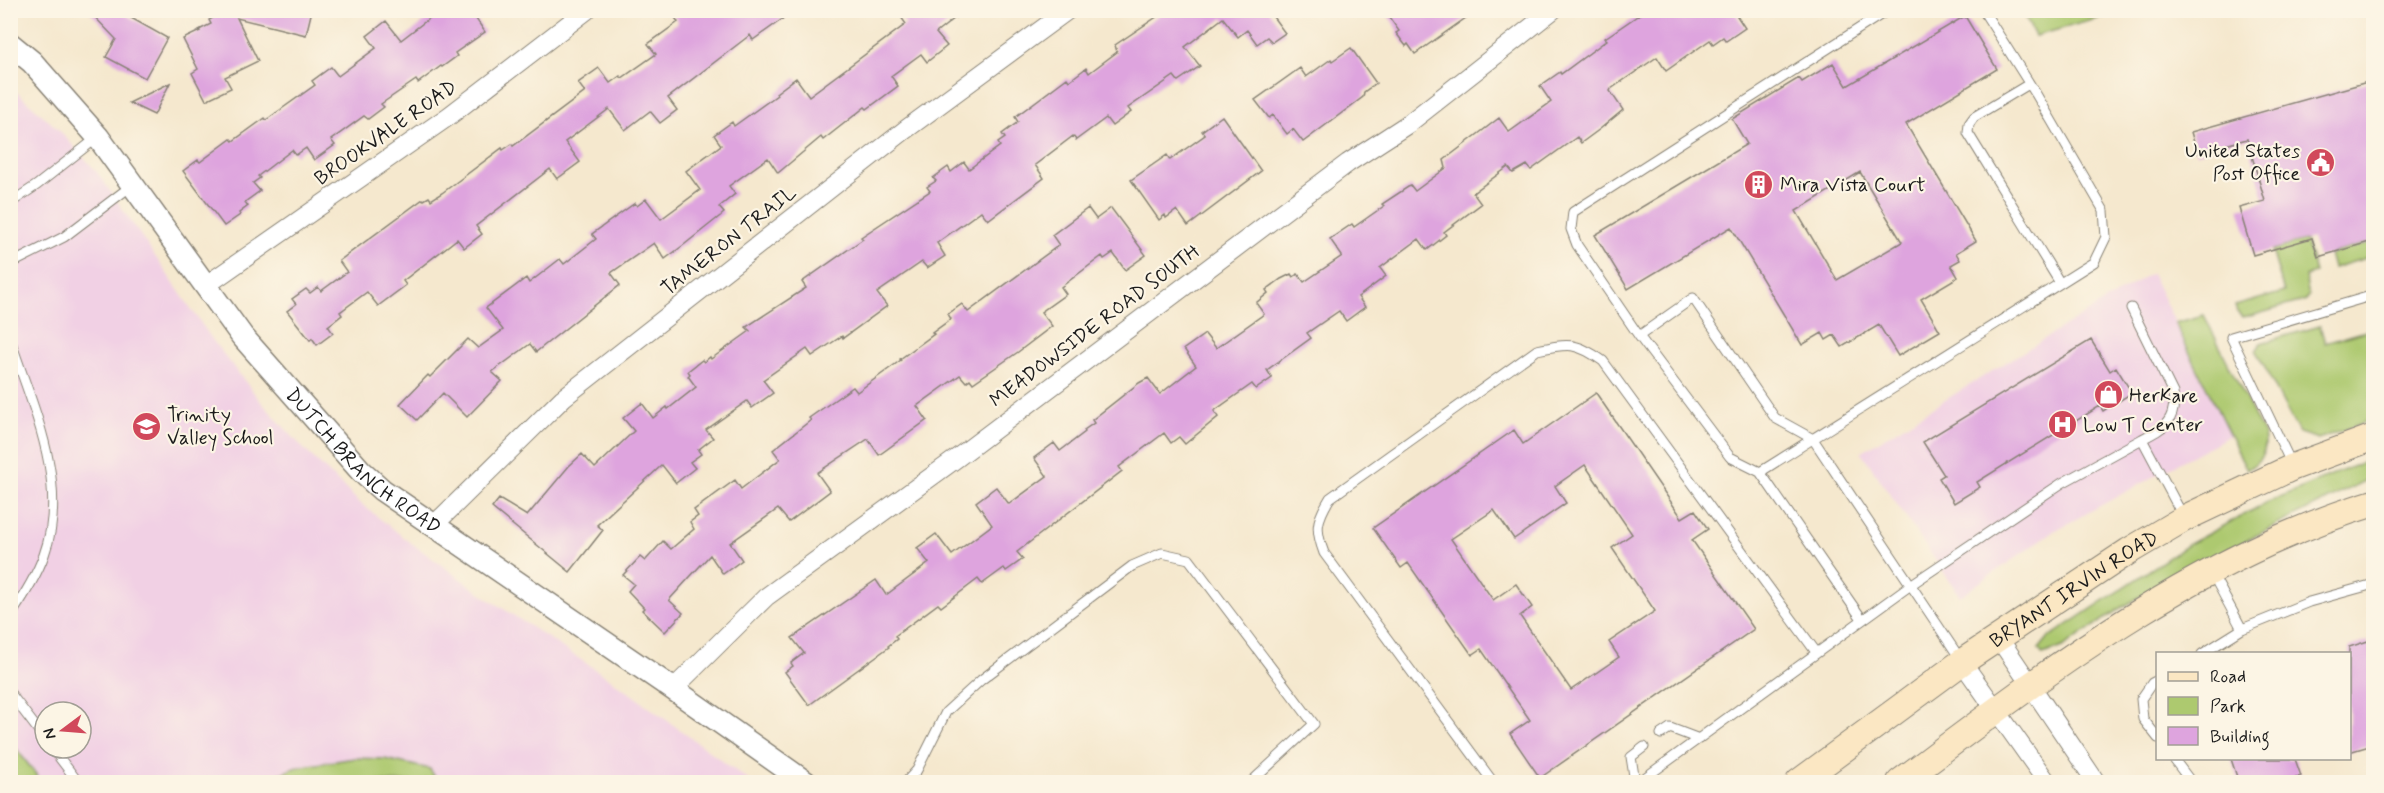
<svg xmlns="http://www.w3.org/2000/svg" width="2384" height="793" font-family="Mynerve,sans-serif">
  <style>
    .built { fill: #f1d0e4; fill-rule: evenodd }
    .green { fill: #adc96f; stroke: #647246; stroke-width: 1.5 }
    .building { fill: #dea4de; fill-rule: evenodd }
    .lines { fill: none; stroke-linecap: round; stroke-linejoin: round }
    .service-casing { stroke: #888275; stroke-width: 11 }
    .minor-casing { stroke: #888275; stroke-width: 20 }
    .tertiary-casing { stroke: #888275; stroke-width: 25 }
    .secondary-casing { stroke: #888275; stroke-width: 28 }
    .service { stroke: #fff; stroke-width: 9 }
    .minor { stroke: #fff; stroke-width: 18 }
    .tertiary { stroke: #fff; stroke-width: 22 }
    .secondary { stroke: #fbe7c3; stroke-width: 26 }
    .labels { text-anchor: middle; stroke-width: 4.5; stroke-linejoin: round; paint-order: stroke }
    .street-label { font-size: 20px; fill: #1c1c1c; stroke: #fcf5e5 }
    .poi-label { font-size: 20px; fill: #1c1c1c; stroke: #fcf5e5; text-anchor: start }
  </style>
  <rect width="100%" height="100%" fill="#fcf5e5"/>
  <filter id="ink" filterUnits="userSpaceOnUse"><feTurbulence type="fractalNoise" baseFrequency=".0167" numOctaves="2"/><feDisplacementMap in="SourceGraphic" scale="12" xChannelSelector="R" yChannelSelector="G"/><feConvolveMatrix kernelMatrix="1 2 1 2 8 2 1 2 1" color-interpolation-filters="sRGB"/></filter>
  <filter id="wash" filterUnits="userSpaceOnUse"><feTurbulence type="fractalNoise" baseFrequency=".008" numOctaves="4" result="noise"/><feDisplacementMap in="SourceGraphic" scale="24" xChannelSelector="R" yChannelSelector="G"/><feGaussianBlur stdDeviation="1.35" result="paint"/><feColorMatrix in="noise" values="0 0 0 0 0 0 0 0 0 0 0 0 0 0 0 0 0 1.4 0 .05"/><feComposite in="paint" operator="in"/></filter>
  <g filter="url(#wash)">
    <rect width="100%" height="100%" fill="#f5e8ce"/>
    <path class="built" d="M10 86 58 129 97 172 214 342 262 403 303 448 360 503 407 540 484 596 616 683 751 782H11ZM45 712H81V748H45Z
      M2151 273 2230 435 2054 531 1960 596 1861 452Z"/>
    <path class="green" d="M2022 11H2125L2035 36Z
      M2306 240 2315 273 2305 276 2309 296 2306 300 2251 316 2242 317 2237 312 2235 306 2284 292 2272 250Z
      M2373 241V256L2333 268 2329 254Z
      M2204 315 2264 435C2268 452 2260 461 2247 470L2175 323Z
      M2320 326 2325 343 2373 329 2374 419 2318 439 2299 433 2256 351 2261 343Z
      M2373 458V477L2171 578 2118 610 2065 646 2043 655 2039 649 2048 638 2189 544 2266 503Z
      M10 742H11L42 782H11Z
      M355 758 385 759 430 769 438 782H260L297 767Z"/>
    <g id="blocks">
      <path class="building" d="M88 10H117L167 38 145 78 106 57 116 39Z
        M227 10H312L306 35 237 18 258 61 225 77 231 88 206 100 192 73 198 69 183 39 200 31 199 30 211 24 209 20Z
        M440 10H470L485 32 455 53 457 56 442 67 441 66 418 83 416 80 381 104 384 107 368 119 364 116 331 140 335 145 314 160 306 148 296 155 292 150 258 176 260 178 253 183 260 191 245 202 248 206 239 213 240 215 224 226 183 171 198 160 200 162 231 139 233 141 265 118 266 120 315 85 312 81 331 67 338 76 376 48 367 36 386 21 401 40Z
        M670 10H795L753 40 750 35 668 98 677 110 660 123 650 111 625 130 609 109 565 142 580 162 557 179 550 169 476 226 482 234 464 248 457 239 403 281 406 285 378 306 367 292 340 312 342 315 328 326 333 333 317 345 312 338 310 340 287 311 296 304 292 299 306 289 310 293 318 287 321 291 347 272 339 261 423 199 424 200 429 197 431 200 442 193 502 148 503 150 512 144 513 146 585 92 578 83 599 68 610 83 620 76 622 78 656 54 648 44 678 22Z
        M896 10H965L936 33 947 46 927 62 921 54 891 76 898 86 867 109 865 107 823 140 821 137 778 173 768 158 729 186 735 194 719 207 724 213 685 244 665 259 654 243 611 273 620 285 536 352 530 344 492 372 502 381 467 417 443 393 417 420 400 404 428 375 430 377 468 339 478 348 503 330 486 308 526 278 529 283 560 259 564 264 596 239 592 234 635 203 637 206 646 199 661 219 700 190 686 171 721 145 714 135 732 122 734 126 777 95 776 93 796 78 809 96 906 24Z
        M1167 10H1268L1285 33 1272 42 1267 37 1257 44 1247 30 1238 37 1223 18 1185 47 1200 66 1178 81 1174 76 1128 108 1131 112 1112 126 1106 118 1076 140 1073 136 1035 165 1044 178 988 220 981 211 937 243 945 256 927 268 922 262 877 293 887 306 843 338 842 336 812 356 807 349 763 380 773 393 752 408 747 401 706 430 713 438 698 450 701 454 690 462 695 468 676 483 662 465 597 525 603 530 570 572 492 508 499 499 527 516 569 466 582 454 595 468 634 431 623 418 642 403 653 418 667 407 668 409 696 387 688 376 690 374 688 371 702 360 704 362 710 357 711 359 750 331 746 327 806 288 802 282 863 239 861 237 930 191 927 187 936 181 933 178 948 167 951 172 964 162 969 169 1000 146 998 143 1005 138 1002 134 1018 122 1015 117 1067 78 1069 81 1086 68 1089 73 1117 52 1115 45Z
        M1384 10H1477L1415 54 1408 44 1406 46 1396 33 1399 31Z
        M1646 10H1733L1745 28 1726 41 1723 37 1713 44 1710 40 1666 71 1657 57 1611 89 1610 91 1623 110 1600 129 1581 143 1577 137 1531 170 1527 165 1513 173 1508 167 1473 193 1481 204 1444 232 1446 235 1427 250 1419 239 1380 268 1386 276 1358 297 1365 307 1346 321 1339 311 1307 333 1311 338 1267 370 1272 378 1256 389 1252 384 1214 411 1218 417 1185 444 1179 437 1171 443 1164 433 1119 467 1122 471 1017 552 1023 559 1006 571 1004 568 982 584 978 579 941 607 938 604 895 636 897 639 888 646 889 647 809 705 785 672 793 666 791 663 804 653 792 638 876 580 886 595 929 563 917 548 936 534 952 555 992 525 976 502 996 487 1009 504 1047 476 1034 458 1054 443 1060 451 1085 432 1084 430 1094 423 1092 420 1139 383 1148 378 1160 394 1196 366 1184 349 1205 334 1216 348 1264 314 1256 303 1268 293 1266 290 1281 279 1291 274 1293 277 1298 274 1304 282 1342 256 1330 239 1352 224 1354 227 1384 206 1382 204 1408 187 1411 186 1415 191 1446 168 1444 160 1499 118 1509 132 1551 102 1540 86 1560 72 1561 74 1607 40 1605 38Z
        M1965 16 1997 69 1906 124 1976 241 1956 253 1960 260 1951 265 1958 277 1921 299 1940 331 1898 356 1879 325 1842 347 1834 335 1826 340 1822 333 1802 345 1731 227 1628 289 1595 235 1747 144 1732 119 1799 78 1802 82 1833 63 1847 86ZM1860 172 1902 242 1837 280 1796 211Z
        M1351 48 1376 83 1364 92 1363 97 1303 142 1293 129 1287 134 1273 115 1269 118 1255 100 1300 68 1306 77 1331 59 1332 61Z
        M2371 81 2373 91V241L2318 257 2312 238 2253 255 2239 208 2265 201 2247 139 2197 153 2191 132Z
        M170 83 154 115 129 103Z
        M1222 116 1261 171 1188 226 1177 210 1166 218 1165 215 1159 220 1131 180 1167 155 1170 160 1205 135 1202 131Z
        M1088 208 1096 219 1111 208 1146 255 1125 270 1113 253 1104 259 1102 256 1061 287 1066 294 1041 312 1052 326 1018 352 973 383 970 379 966 382 960 375 917 406 927 420 879 455 868 439 817 473 830 491 789 522 778 509 730 543 742 560 723 574 710 555 669 600 683 613 665 632 642 610 644 608 628 591 634 584 623 575 640 557 645 561 663 541 671 549 694 529 690 522 698 516 694 510 735 480 741 489 780 459 773 450 811 420 809 418 853 387 857 392 901 360 900 359 934 334 932 333 951 319 948 314 962 304 968 312 1059 245 1052 235Z
        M2091 340 2110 371 2116 367 2132 393 2103 411 2100 406 1977 482 1980 487 1954 503 1939 478 1944 475 1923 442Z
        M1596 393 1682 518 1695 510 1708 529 1692 540 1754 629 1540 778 1510 734 1530 720 1481 649 1472 655 1408 563 1401 568 1373 528 1514 430 1523 444ZM1585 465 1632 534 1612 548 1655 611 1609 642 1619 657 1571 690 1520 616 1532 607 1516 584 1493 600 1451 539 1494 510 1514 539 1566 503 1555 486Z
        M2368 641 2373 658V745L2349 752V647Z
        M2231 759H2295L2301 776 2280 783H2239Z"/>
    </g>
  </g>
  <g filter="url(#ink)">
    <use href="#blocks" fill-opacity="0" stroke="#888275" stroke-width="1.5"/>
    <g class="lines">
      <defs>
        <path id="service" d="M1888 10 1573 212 1571 229 1577 245 1639 336 1693 298 1775 418 1813 439 1961 660
          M2029 84 1974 117 1969 124 1968 133 2060 283
          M10 203 37 185 98 137
          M10 264 64 237 131 186
          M2131 308 2173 393C2177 421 2164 428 2142 439
          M1639 336 1730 457 1760 472
          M10 339C32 406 70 484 44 555 36 577 24 596 10 616
          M2292 465 2231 337 2374 295
          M2212 573 2242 629
          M1862 619 1760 472 2094 262 2106 237 2104 211 2036 94 1983 10
          M2202 654 2242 629 2309 602 2374 584
          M2158 680 2152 683 2141 699 2143 719 2158 738
          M10 693 45 739
          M1661 734 1670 728 1699 739
          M52 748 78 782
          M2173 758 2191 782
          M906 782 917 770 946 712 981 680 1132 566 1162 553 1189 559 1314 724 1251 782
          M1493 782 1324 553C1315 529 1316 521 1330 498L1537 350C1569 343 1576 342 1603 361L1816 652
          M1635 782 1631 757 1644 747
          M1639 782 1912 584 2062 483 2142 439 2183 516"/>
        <path id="minor" d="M205 286 449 116 587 10
          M434 525 563 398 905 130 1068 10
          M1998 637 2096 782
          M1962 662 2047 782
          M673 689 766 597 957 458 1348 163 1408 124 1553 10"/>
        <g id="tertiary">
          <path id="s1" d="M10 44 32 62 98 137 242 336 361 471 382 490 673 689 805 782"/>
        </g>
        <g id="secondary">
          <path id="s2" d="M1799 782 1962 662 2129 551 2185 518 2293 467 2374 437"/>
          <path d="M1900 782C2047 672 2195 557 2374 503"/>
        </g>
      </defs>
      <use href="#service" class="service-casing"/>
      <use href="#minor" class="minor-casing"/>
      <use href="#tertiary" class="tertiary-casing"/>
      <use href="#secondary" class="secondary-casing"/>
      <use href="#service" class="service"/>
      <use href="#minor" class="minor"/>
      <use href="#tertiary" class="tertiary"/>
      <use href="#secondary" class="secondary"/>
    </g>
  </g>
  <defs>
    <symbol id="civic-disc" viewBox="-11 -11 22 22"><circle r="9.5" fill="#d1495b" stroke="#fcf5e5"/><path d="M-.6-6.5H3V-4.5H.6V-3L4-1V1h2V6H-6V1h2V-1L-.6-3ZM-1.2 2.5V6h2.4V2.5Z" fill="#fff"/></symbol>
    <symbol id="building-disc" viewBox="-11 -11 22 22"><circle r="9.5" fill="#d1495b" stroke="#fcf5e5"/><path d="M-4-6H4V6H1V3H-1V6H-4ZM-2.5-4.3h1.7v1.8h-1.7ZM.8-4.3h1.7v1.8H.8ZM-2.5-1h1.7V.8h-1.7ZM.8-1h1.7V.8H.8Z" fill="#fff"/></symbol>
    <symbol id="shop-disc" viewBox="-11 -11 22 22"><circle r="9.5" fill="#d1495b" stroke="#fcf5e5"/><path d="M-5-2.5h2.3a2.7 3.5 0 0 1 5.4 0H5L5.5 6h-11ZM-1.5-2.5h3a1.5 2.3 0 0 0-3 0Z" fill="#fff"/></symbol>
    <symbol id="hospital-disc" viewBox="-11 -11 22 22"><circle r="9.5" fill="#d1495b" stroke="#fcf5e5"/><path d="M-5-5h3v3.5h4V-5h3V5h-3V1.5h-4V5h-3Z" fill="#fff"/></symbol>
    <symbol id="school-disc" viewBox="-11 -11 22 22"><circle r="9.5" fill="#d1495b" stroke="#fcf5e5"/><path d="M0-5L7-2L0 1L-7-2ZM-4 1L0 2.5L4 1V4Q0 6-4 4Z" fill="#fff"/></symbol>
  </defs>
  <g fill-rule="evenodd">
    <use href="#civic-disc" x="2304" y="146" width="33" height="33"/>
    <use href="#building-disc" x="1742" y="168" width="33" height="33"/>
    <use href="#shop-disc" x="2092" y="378" width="33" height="33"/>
    <use href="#hospital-disc" x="2046" y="408" width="33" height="33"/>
    <use href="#school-disc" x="130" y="410" width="33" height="33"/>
  </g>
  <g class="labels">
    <g class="street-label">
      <text transform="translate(385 132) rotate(-35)" y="7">BROOKVALE ROAD</text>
      <text transform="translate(728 240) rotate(-38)" y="7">TAMERON TRAIL</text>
      <text transform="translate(1094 325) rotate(-37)" y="7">MEADOWSIDE ROAD SOUTH</text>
      <text dy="7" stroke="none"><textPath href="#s1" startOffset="549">DUTCH BRANCH ROAD</textPath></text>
      <text dy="7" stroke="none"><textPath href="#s2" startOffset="336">BRYANT IRVIN ROAD</textPath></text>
    </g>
    <g class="poi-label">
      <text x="2300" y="157" text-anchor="end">United States<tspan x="2300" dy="23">Post Office</tspan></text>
      <text x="1780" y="191">Mira Vista Court</text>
      <text x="2129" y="402">HerKare</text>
      <text x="167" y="421">Trinity<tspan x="167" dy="23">Valley School</tspan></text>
      <text x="2083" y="431">Low T Center</text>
    </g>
  </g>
  <rect width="2384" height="793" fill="none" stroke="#fcf5e5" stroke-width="36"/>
  <rect x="2156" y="652" width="195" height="108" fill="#fcf5e5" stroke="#a29e95" stroke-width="1.5"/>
  <rect x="2168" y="672" width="30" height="9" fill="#fbe7c3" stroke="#a29e95" stroke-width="1.5"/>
  <text x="2210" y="682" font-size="18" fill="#1c1c1c">Road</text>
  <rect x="2168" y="697" width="30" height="18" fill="#adc96f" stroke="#a29e95" stroke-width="1.5"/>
  <text x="2210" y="712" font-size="18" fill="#1c1c1c">Park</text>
  <rect x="2168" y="727" width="30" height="18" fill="#dea4de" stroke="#a29e95" stroke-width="1.5"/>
  <text x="2210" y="742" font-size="18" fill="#1c1c1c">Building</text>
  <g transform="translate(63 730) rotate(254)"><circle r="28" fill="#fcf5e5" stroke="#a29e95" stroke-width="1.5"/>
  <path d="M0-4.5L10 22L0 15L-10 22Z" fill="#d1495b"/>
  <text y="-9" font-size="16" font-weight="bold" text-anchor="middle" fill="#1c1c1c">N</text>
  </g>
</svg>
